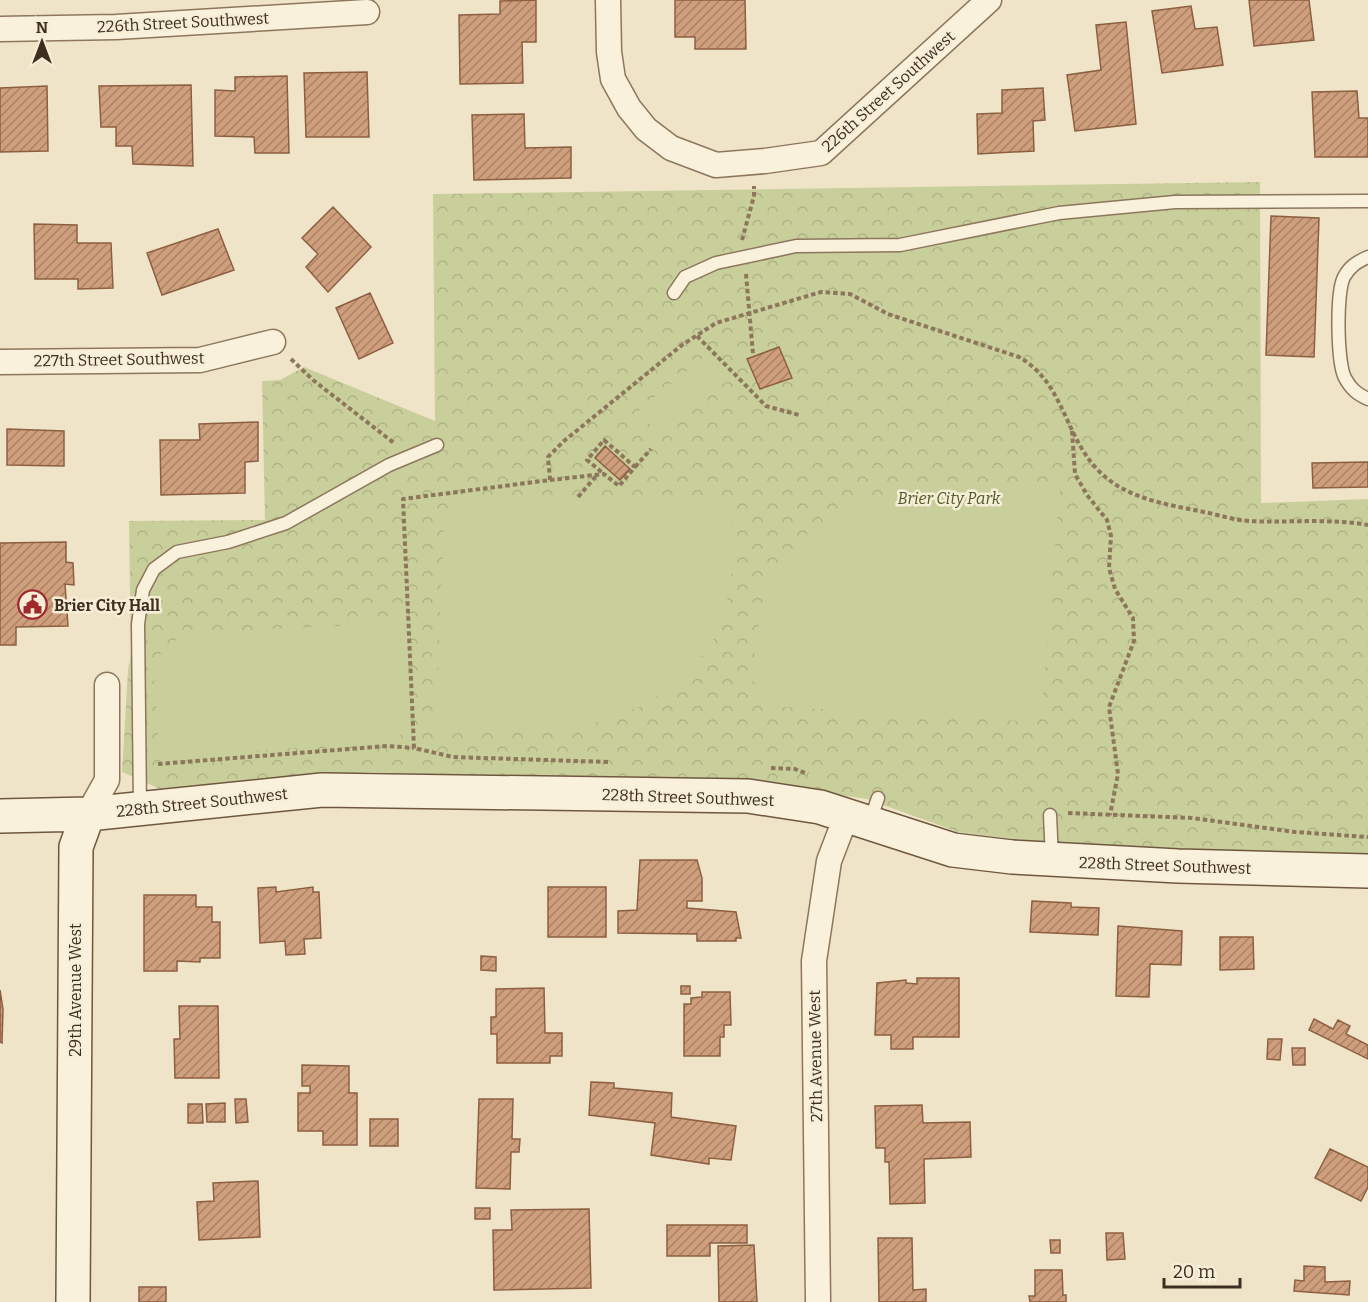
<svg xmlns="http://www.w3.org/2000/svg" width="1368" height="1302" font-family="Bitter,serif">
  <style>
    .forest { fill: url(#forest-crowns) }
    .pitch { fill: #c9cf9b }
    .building { fill: url(#building-hatch); stroke: #8d5f41; stroke-width: 1.5 }
    .lines { fill: none; stroke-linecap: round; stroke-linejoin: round }
    .lane-casing { stroke: #8d765c; stroke-width: 15 }
    .street-casing { stroke: #8d765c; stroke-width: 27 }
    .secondary-casing { stroke: #6f573f; stroke-width: 36 }
    .path { stroke: #8d765c; stroke-width: 4; stroke-dasharray: 4.5 3; stroke-linecap: butt }
    .lane { stroke: #faf1dc; stroke-width: 12 }
    .street { stroke: #faf1dc; stroke-width: 24 }
    .secondary { stroke: #faf1dc; stroke-width: 33 }
    .labels { text-anchor: middle; stroke-width: 5; stroke-linejoin: round; paint-order: stroke }
    .street-label { font-size: 16px; fill: #3d2e20; stroke: #f7eed8 }
    .park-label { font-size: 16px; font-style: italic; fill: #4d5a26; stroke: #f7eed8 }
    .poi-label { font-size: 16px; font-weight: bold; fill: #3d2e20; stroke: #f7eed8; text-anchor: start }
  </style>
  <defs>
    <pattern id="forest-crowns" width="20" height="18" patternUnits="userSpaceOnUse" patternTransform="scale(1.5)"><rect width="20" height="18" fill="#c9cf9b"/><path d="M2 6a3 3 0 1 1 6 0M12 15a3 3 0 1 1 6 0" fill="none" stroke="#aeb285"/></pattern>
    <pattern id="building-hatch" width="6" height="6" patternUnits="userSpaceOnUse" patternTransform="scale(1.5)"><rect width="6" height="6" fill="#cf9f7d"/><path d="M-1 1l2-2M0 6l6-6M5 7l2-2" fill="none" stroke="#a98266"/></pattern>
  </defs>
  <rect width="100%" height="100%" fill="#f0e4c8"/>
  <path class="forest" d="M1260 182 1261 503 1368 499V856L1077 847 958 832 867 799 770 785 369 772 160 789 122 772 128 670 131 654 129 521 265 520 262 381 280 380 304 367 435 421 433 194Z"/>
  <path class="pitch" d="M705 356 726 382 661 436 638 411Z
    M985 484 1060 487 1042 707 1020 721 753 705 755 643 768 583 806 535 852 505 920 485Z
    M466 498 732 503 733 565 723 626 687 676 642 706 575 730 436 734 444 513Z
    M407 623 411 722 396 740 170 757 159 749 153 661 184 633Z"/>
  <path class="building" d="M536 0V42H522L523 83 460 84 459 15 500 14V1Z
    M675 0H745L746 49H695V37H675Z
    M1249 0H1309L1314 40 1254 46Z
    M1191 6 1195 29 1217 27 1223 65 1162 73 1152 11Z
    M1126 22 1136 124 1075 131 1067 75 1101 70 1096 25Z
    M367 72 369 137H306L304 73Z
    M287 76 289 153H255L254 137 215 136V90L235 91V77Z
    M191 85 193 166 133 164 132 146H116V127H101L99 86Z
    M47 86 48 151 0 152V88Z
    M1043 88 1045 120 1033 121 1034 151 978 154 977 114 1002 113V90Z
    M1357 91 1359 118H1368V157H1315L1312 92Z
    M524 114 525 148 571 147V178L474 180 472 115Z
    M333 207 371 247 328 292 306 267 318 254 302 238Z
    M1271 216 1319 218 1314 357 1266 355Z
    M34 224 77 225V243H111L113 288 78 289V279H35Z
    M218 229 234 270 162 295 147 253Z
    M370 293 393 343 359 359 336 308Z
    M779 347 792 378 760 389 747 359Z
    M258 422V461L245 462V493L161 495 160 440H200L199 424Z
    M7 429 64 431V466L7 465Z
    M605 446 630 469 620 480 595 458Z
    M1368 462V487L1313 488 1312 463Z
    M66 542V562L73 563 74 585 65 584 68 626 16 627V645H0V543Z
    M640 860H697L702 878V901H687V908L736 912 741 938H736V941H697V934L618 933V911L637 910Z
    M276 887V892L313 887V892H319L321 938 304 939 305 954 286 955 285 941 260 943 258 888Z
    M548 887H606V937H548Z
    M144 895H196V907H212V922H220V958H200V962L177 961V971H144Z
    M1032 901 1071 903V907L1099 908 1098 935 1030 932Z
    M1118 926 1182 931 1181 965 1150 964 1149 997 1116 996Z
    M1220 937H1253L1254 969 1220 970Z
    M481 956 496 957V971L481 970Z
    M917 978H959V1037H913V1049H891V1035H875L877 983 906 980V983L917 984Z
    M681 986H690V994H681Z
    M544 988 545 1033H562V1056H550V1063H497V1034H491V1017H496V989Z
    M0 990 3 1009 2 1043 0 1042Z
    M702 992H730L731 1025H724V1037H720V1056H684V1004H691V998L702 997Z
    M179 1006H218L219 1078H175L174 1039H180Z
    M1314 1019 1333 1029 1338 1020 1350 1026 1346 1034 1368 1045V1059L1309 1030Z
    M1268 1039H1282L1280 1060 1267 1059Z
    M1292 1048H1305V1065H1293Z
    M302 1065 349 1066V1093H357V1145H323V1131H298V1093H310V1086H302Z
    M591 1082 614 1083V1088L672 1093 671 1117 736 1126 731 1160 709 1158V1164L651 1155 655 1123 589 1115Z
    M235 1099H246L248 1122 236 1123Z
    M479 1099H513L512 1139H520L519 1152H511L510 1189 476 1188Z
    M225 1103V1122H207L206 1104Z
    M188 1104H202L203 1123H188Z
    M922 1105 923 1123 970 1122 971 1157 924 1159 925 1203 890 1204 889 1162H885V1148H876L875 1106Z
    M370 1119H398V1146H370Z
    M1330 1149 1368 1167V1187L1361 1201 1315 1178Z
    M258 1181 260 1237 199 1240 197 1202 214 1201 213 1183Z
    M475 1208H490V1219H475Z
    M589 1209 591 1288 494 1290 493 1230H512L511 1210Z
    M667 1225H747V1243H710V1256H667Z
    M1106 1233H1123L1125 1259 1107 1260Z
    M878 1238H912L913 1290 926 1289V1302H879Z
    M1050 1240H1060V1253H1051Z
    M754 1245 757 1302H719L718 1246Z
    M1304 1266 1325 1267V1282L1350 1281 1349 1295 1294 1291 1295 1280 1304 1281Z
    M1035 1270H1062L1063 1295H1066V1302H1030L1029 1296H1035Z
    M139 1287H166V1302H139Z"/>
  <g class="lines">
    <defs>
      <path id="lane" d="M1368 257C1357 262 1350 266 1344 277 1336 292 1337 363 1345 378 1351 389 1357 394 1368 399
        M674 293 685 277 716 263 796 246 900 245 1059 213 1175 202 1368 201
        M140 807 138 624 143 590 154 569 177 552 228 542 286 523 389 465 437 445
        M1050 815 1052 859
        M870 821 878 798"/>
      <path id="street" d="M608 0 609 52 613 79 629 108 646 129 671 148 716 165 765 161 821 153 989 0
        M0 29 116 27 367 12
        M0 362 200 360 273 342
        M88 814 107 780V685
        M818 1302 814 961 829 861 847 814"/>
      <path id="secondary" d="M0 816 88 814 322 790 748 796 820 807 953 850 1012 857 1178 866 1368 871
        M73 1302 76 847 88 814"/>
    </defs>
    <use href="#lane" class="lane-casing"/>
    <use href="#street" class="street-casing"/>
    <use href="#secondary" class="secondary-casing"/>
    <path class="path" d="M742 240 754 196V186
      M746 274 753 354
      M697 336 766 406 799 415
      M291 359 313 380 394 443
      M1072 431 1075 474 1087 495 1107 520 1111 536 1109 568 1115 589 1133 618 1134 641 1109 707 1118 774 1110 815
      M635 467 651 449
      M550 480 604 474 619 486 635 467 604 440 587 460 604 474
      M578 497 597 475
      M608 762 453 757 414 748 403 499 550 480 548 457 564 441 682 345 716 323 821 292 850 294 888 314 1019 357C1063 382 1064 433 1096 468 1124 499 1166 504 1204 512 1219 515 1234 520 1249 521 1288 523 1329 518 1368 525
      M158 764 387 746 414 748
      M771 768 795 769 808 774
      M1068 813 1192 818 1295 832 1368 837"/>
    <use href="#lane" class="lane"/>
    <use href="#street" class="street"/>
    <use href="#secondary" class="secondary"/>
  </g>
  <defs>
    <symbol id="civic-ring" viewBox="-11 -11 22 22"><circle r="9.5" fill="#f7eed8" stroke="#9e2a2b" stroke-width="1.5"/><path d="M-.6-6.5H3V-4.5H.6V-3L4-1V1h2V6H-6V1h2V-1L-.6-3ZM-1.2 2.5V6h2.4V2.5Z" fill="#9e2a2b"/></symbol>
  </defs>
  <g fill-rule="evenodd">
    <use href="#civic-ring" x="16" y="588" width="33" height="33"/>
  </g>
  <g class="labels">
    <g class="street-label">
      <text transform="translate(183 22) rotate(-3)" y="6">226th Street Southwest</text>
      <text transform="translate(888 91) rotate(-42)" y="6">226th Street Southwest</text>
      <text transform="translate(119 359) rotate(-1)" y="6">227th Street Southwest</text>
      <text transform="translate(688 797) rotate(2)" y="6">228th Street Southwest</text>
      <text transform="translate(202 802) rotate(-6)" y="6">228th Street Southwest</text>
      <text transform="translate(1165 865) rotate(2)" y="6">228th Street Southwest</text>
      <text transform="translate(75 990) rotate(-90)" y="6">29th Avenue West</text>
      <text transform="translate(815 1056) rotate(-91)" y="6">27th Avenue West</text>
    </g>
    <g class="park-label">
      <text x="949" y="504">Brier City Park</text>
    </g>
    <g class="poi-label">
      <text x="54" y="611">Brier City Hall</text>
    </g>
  </g>
  <g transform="translate(42 42)" stroke="#f7eed8" stroke-width="4.5" paint-order="stroke">
  <path d="M0-4.5L10 22L0 15L-10 22Z" fill="#3d2e20"/>
  <text y="-9" font-size="16" font-weight="bold" text-anchor="middle" fill="#3d2e20">N</text>
  </g>
  <path d="M1164 1278v9h76v-9" fill="none" stroke="#3d2e20" stroke-width="3"/>
  <text x="1173" y="1278" font-size="18" fill="#3d2e20" stroke="#f7eed8" stroke-width="4.5" paint-order="stroke">20 m</text>
</svg>
